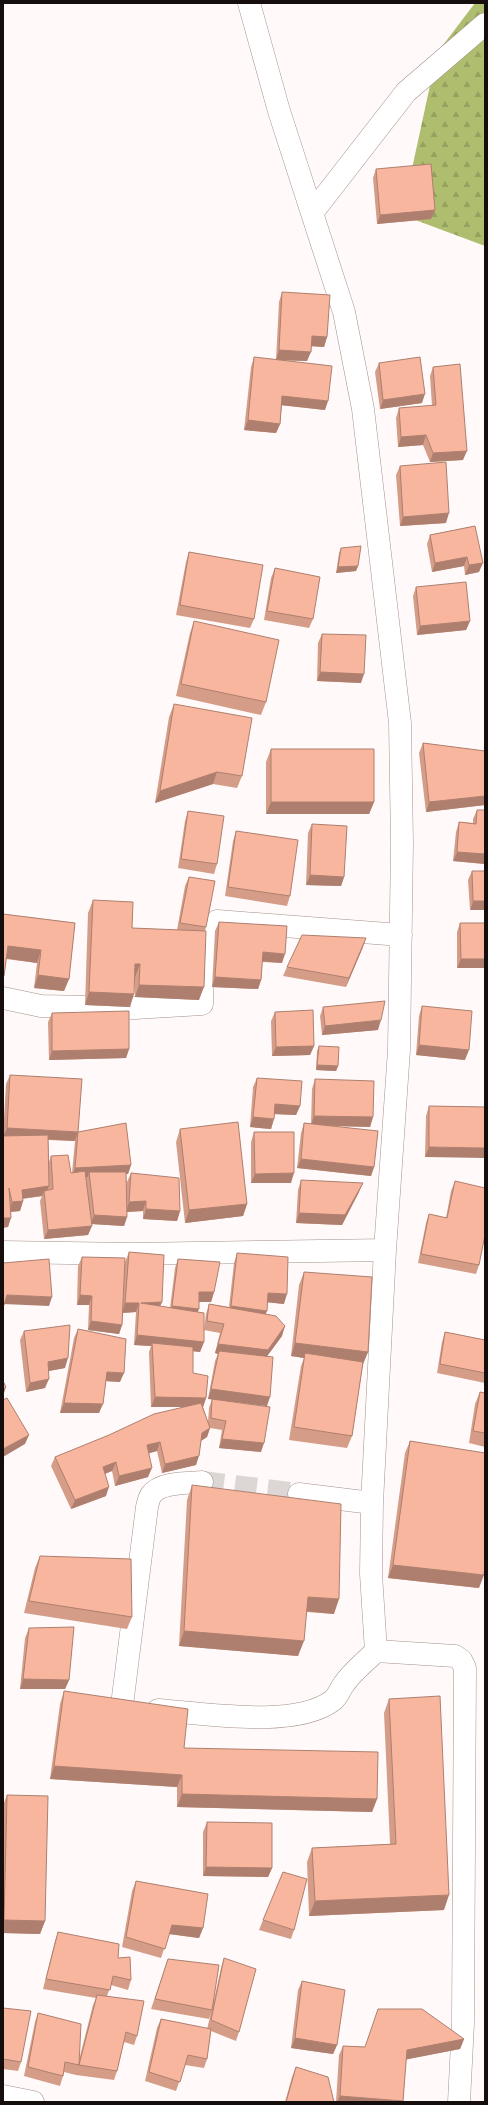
<svg xmlns="http://www.w3.org/2000/svg" width="488" height="2105" font-family="'DM Sans',sans-serif">
  <style>
    .forest { fill: url(#forest-firs) }
    .lines { fill: none; stroke-linecap: round; stroke-linejoin: round }
    .street-tunnel { stroke: #dcd7d5; stroke-width: 22; stroke-dasharray: 22 11; stroke-linecap: butt }
    .street-casing { stroke: #a4918a; stroke-width: 23 }
    .street { stroke: #fff; stroke-width: 22 }
    .wall { fill: #d59d88; fill-rule: evenodd }
    .shaded-wall { fill: #ae7f6f }
    .building { fill: #f8b69e; stroke: #ae7f6f }
  </style>
  <defs>
    <pattern id="forest-firs" width="22" height="20" patternUnits="userSpaceOnUse"><rect width="22" height="20" fill="#afbd6e"/><path d="M5 1l3.5 6h-7zM16 11l3.5 6h-7z" fill="#96a15e"/></pattern>
  </defs>
  <rect width="100%" height="100%" fill="#fffaf9"/>
  <path class="forest" d="M475 3H485V246L402 215 437 53Z"/>
  <g class="lines">
    <path class="street-tunnel" d="M202 1482 299 1494"/>
    <defs>
      <path id="street" d="M249 3 279 111 344 312 363 409 400 723 402 843 399 1050 385 1250 372 1503 371 1574 376 1651 455 1656 461 1660 465 1668 463 2023 459 2102
        M312 213 406 92 485 24
        M3 998 41 1006 135 1008 202 1004C203 983 202 936 217 921L401 935
        M3 1252 133 1254 385 1250
        M299 1494 372 1503
        M122 1705 147 1507C148 1503 149 1498 151 1495 160 1482 188 1483 202 1482
        M158 1710C203 1713 294 1729 332 1701 339 1696 339 1690 344 1684 352 1672 365 1662 376 1651
        M3 2096 33 2102"/>
    </defs>
    <use href="#street" class="street-casing"/>
    <use href="#street" class="street"/>
  </g>
  <path class="wall" d="M376 169 435 210 431 219 377 224 373 178Z
    M282 292 327 337 324 347 311 346 307 361 276 360 279 302Z
    M254 357 325 410 282 405 280 424 276 433 244 430 251 367Z
    M379 363 422 403 380 409 375 372Z
    M433 367 463 460 430 462 423 445 398 447 396 418 399 408 432 406 430 376Z
    M400 466 446 523 400 526 396 475Z
    M475 526 479 572 465 575 464 566 432 572 427 544 430 535Z
    M341 548 358 566 356 571 336 573 339 553Z
    M189 552 254 619 250 628 176 615 186 562Z
    M275 568 313 619 309 628 264 620 271 578Z
    M416 587 470 621 466 630 417 635 413 596Z
    M194 621 266 702 261 715 176 696 190 633Z
    M322 634 361 683 317 681 318 643Z
    M174 704 242 776 237 788 213 784 155 803 169 717Z
    M423 743 485 751V805L426 812 419 753Z
    M271 749 374 802 369 814H266V762Z
    M477 810H485V864L453 861 456 832 459 822 473 823V819Z
    M188 811 217 864 214 874 178 868 185 821Z
    M312 824 344 877 341 886 306 885 308 833Z
    M236 831 290 896 287 906 225 896 233 841Z
    M472 871H485L470 910 468 880Z
    M189 877 206 927 205 931 199 1000 135 997V977L130 1007 85 1005 88 913 93 900 132 928 177 930 185 886Z
    M3 914 75 923 69 979 64 991 34 988 37 963 6 959Z
    M219 922 282 963 262 962 261 980 258 989 212 987 215 931Z
    M460 923H485L457 968V932Z
    M363 947 346 987 283 976 287 967Z
    M422 1006 465 1060 416 1055 419 1016Z
    M323 1007 378 1030 322 1035 320 1016Z
    M275 1012 314 1046 310 1055 272 1056 271 1021Z
    M52 1013 129 1049 126 1058 49 1060 48 1022Z
    M319 1046 338 1066 336 1071 316 1070 317 1051Z
    M10 1075 78 1132 131 1165 128 1174H126L127 1194V1182L131 1173 180 1211 177 1221 143 1219V1211L127 1212V1217L124 1226 92 1224 88 1235 44 1239 40 1201 42 1196 23 1199V1201L20 1211 11 1212 8 1227 3 1136 6 1084ZM48 1140 75 1141 72 1173H71L51 1156 49 1162Z
    M257 1078 300 1106 296 1115 275 1114 271 1129 250 1127 253 1087Z
    M315 1079 373 1117 370 1127 325 1126 374 1167 371 1176 297 1168 301 1133 304 1123 311 1124 312 1089Z
    M429 1106 485 1107 425 1157 426 1116Z
    M180 1129 247 1204 243 1216 185 1223 176 1142Z
    M254 1132 291 1183H251V1142Z
    M301 1180 359 1192 342 1225 296 1223 298 1190Z
    M455 1181 479 1265 476 1274 418 1263 426 1223 429 1214 446 1218 451 1191Z
    M129 1252 162 1302 160 1306 170 1308 175 1268 178 1259 214 1292 211 1302H199L197 1312 204 1342 200 1352 193 1351V1373L206 1398 203 1407 208 1422 209 1408 212 1399H208L215 1361 218 1354 215 1353 220 1333 204 1330 206 1314 209 1304 229 1307 234 1263 237 1253 284 1304 267 1302 266 1314 282 1336 267 1356V1406L237 1402 261 1452 219 1448 222 1430 210 1428 207 1437 201 1441 196 1465 162 1473 157 1451 148 1453V1477L115 1486 112 1471 105 1474 106 1496 71 1509 51 1466 55 1457 183 1407H151L149 1352 151 1346 134 1345 136 1312 123 1313 122 1325 119 1334 88 1330 89 1305H77L78 1266 82 1257 123 1291 125 1262Z
    M304 1272 368 1352 363 1364 352 1436 347 1448 289 1440 301 1366 304 1358 291 1356 299 1285Z
    M78 1329 120 1382 106 1381 99 1413H60L74 1338Z
    M24 1331 65 1368 48 1371 45 1388 26 1392 20 1340Z
    M445 1332 485 1340V1383L437 1373 442 1342Z
    M485 1390V1447L469 1443 475 1404 480 1392 484 1393Z
    M410 1441 479 1588 388 1578 405 1453Z
    M192 1485 334 1614 307 1612 298 1656 179 1646 187 1500Z
    M40 1556 132 1617 127 1629 24 1613 35 1568Z
    M29 1628 69 1680 65 1689H20L25 1638Z
    M64 1691 184 1748 377 1799 372 1812 177 1807V1787L50 1779 60 1704Z
    M389 1699 444 1910 309 1916 307 1862 312 1848 390 1844 384 1713Z
    M7 1795 45 1921 40 1934 3 1933V1805Z
    M207 1822 272 1868 268 1877 203 1876V1832Z
    M136 1881 203 1928 199 1938 169 1934 161 1958 122 1947 132 1891Z
    M263 1920 294 1930 291 1939 259 1930Z
    M58 1932 118 1958 131 1980 128 1990 111 1985 107 1996 137 2036 134 2045 124 2042 117 2071 114 2080 76 2075 64 2072 63 2076 60 2086 24 2076 35 2022 38 2013 79 2060 93 2005 96 1998 43 1989 55 1941Z
    M224 1958 239 2032 236 2041 211 2031 207 2059 204 2068 185 2065 176 2091 145 2081 157 2028 161 2019 207 2029 211 2013 209 2019 151 2009 168 1959 214 2000 221 1968Z
    M302 1981 337 2045 333 2054 291 2048 298 1990Z
    M3 2008 21 2062 18 2071 3 2069Z
    M464 2039 460 2049 406 2059 403 2102H336L339 2055 343 2046 365 2047Z
    M296 2067 334 2102H285L292 2077Z"/>
  <path class="shaded-wall" d="M435 210 431 219 377 224 380 215Z
    M312 336 327 337 324 347 308 346Z
    M279 350 311 352 307 361 276 360Z
    M425 394 422 403 380 409 383 400Z
    M282 396 328 401 325 410 279 405Z
    M248 420 280 424 276 433 244 430Z
    M426 435 423 445 398 447 401 437Z
    M467 451 463 460 430 462 433 453Z
    M449 513 446 523 400 526 403 517Z
    M467 557 464 566 432 572 435 563Z
    M483 563 479 572 465 575 469 565Z
    M358 566 356 571 336 573 338 567Z
    M470 621 466 630 417 635 420 626Z
    M320 672 364 674 361 683 317 681Z
    M217 772 213 784 155 803 160 791Z
    M485 796V805L426 812 429 802Z
    M271 802H374L369 814H266Z
    M457 852 485 854V864L453 861Z
    M310 875 344 877 341 886 306 885Z
    M473 901H485V910H470Z
    M366 938 363 947 346 987 349 978Z
    M8 946 41 950 37 963 3 958Z
    M263 952 285 954 282 963 259 961Z
    M461 959H485V968H457Z
    M135 964H140L135 977H131Z
    M38 975 69 979 64 991 34 988Z
    M215 977 261 980 258 989 212 987Z
    M139 985 204 987 199 1000 135 997Z
    M89 992 134 994 130 1007 85 1005Z
    M381 1020 378 1030 322 1035 325 1026Z
    M419 1045 469 1050 465 1060 416 1055Z
    M314 1046 310 1055 272 1056 276 1047Z
    M129 1049 126 1058 49 1060 52 1051Z
    M317 1065 338 1066 336 1071 316 1070Z
    M275 1104 300 1106 296 1115 272 1114Z
    M314 1116 373 1117 370 1127 311 1125Z
    M253 1117 274 1119 271 1129 250 1127Z
    M7 1128 78 1132 75 1141 3 1137Z
    M429 1147 485 1148V1158L425 1157Z
    M301 1159 374 1167 371 1176 297 1168Z
    M131 1165 128 1174 90 1176 89 1172 88 1177H72L75 1168Z
    M294 1173 291 1183H251L255 1174Z
    M363 1183 359 1192 342 1225 296 1223 299 1213Z
    M49 1186 45 1196 44 1191 42 1196 18 1199 22 1190Z
    M23 1201 20 1211 9 1212 12 1202Z
    M146 1201 143 1211 126 1212 129 1202Z
    M247 1204 243 1216 185 1223 189 1210Z
    M146 1209 180 1211 177 1221 143 1219Z
    M94 1215 127 1217 124 1226 91 1224Z
    M3 1218H11L8 1227 3 1228Z
    M92 1226 88 1235 44 1239 48 1230Z
    M199 1292H214L211 1302H195Z
    M268 1293 287 1294 284 1304 264 1302Z
    M7 1295 52 1297 49 1306 3 1304Z
    M80 1295 92 1296 89 1305H77Z
    M162 1302 158 1311 141 1303Z
    M125 1303H139L136 1312 122 1313Z
    M172 1306 199 1309 195 1318 169 1315Z
    M231 1306 267 1311 263 1320 228 1316Z
    M91 1321 122 1325 119 1334 88 1330Z
    M285 1326 282 1336 265 1359 219 1351 218 1354 215 1353 218 1344Z
    M137 1335 204 1342 200 1352 152 1347V1343L151 1346 134 1345Z
    M295 1343 368 1352 363 1364 305 1358V1353L304 1358 291 1356Z
    M68 1358 65 1368 44 1372 48 1362Z
    M107 1372 124 1373 120 1382 104 1381Z
    M49 1379 45 1388 26 1392 30 1383Z
    M6 1387 3 1396V1389Z
    M211 1389 270 1397 267 1406 208 1399Z
    M155 1397 206 1398 203 1407H151Z
    M64 1403 103 1404 99 1413H60Z
    M210 1428 207 1437 199 1442 202 1433Z
    M29 1435 25 1444 3 1457V1449Z
    M222 1439 264 1443 261 1452 219 1448Z
    M160 1442 157 1451 143 1455 147 1445Z
    M199 1456 196 1465 162 1473 165 1464Z
    M116 1462 112 1471 99 1476 103 1467Z
    M152 1468 148 1477 115 1486 119 1476Z
    M109 1487 106 1496 71 1509 75 1500Z
    M393 1565 484 1575 479 1588 388 1578Z
    M308 1597 339 1599 334 1614 303 1611Z
    M184 1631 304 1641 298 1656 179 1646Z
    M23 1679 69 1680 65 1689H20Z
    M54 1766 182 1775 177 1787 50 1779Z
    M182 1794 377 1799 372 1812 177 1807Z
    M206 1867 272 1868 268 1877 203 1876Z
    M449 1895 444 1910 309 1916 315 1901Z
    M4 1920 45 1921 40 1934 3 1933V1922Z
    M172 1925 203 1928 199 1938 169 1934Z
    M295 2038 337 2045 333 2054 291 2048Z
    M464 2039 460 2049 404 2060 407 2050Z
    M340 2096 403 2101V2102H337Z"/>
  <path class="building" d="M431 164 435 210 380 215 376 169Z
    M282 292 330 295 327 337 312 336 311 352 279 350Z
    M254 357 332 366 328 401 282 396 280 424 248 420Z
    M420 357 425 394 383 400 379 363Z
    M460 364 467 451 433 453 426 435 401 437 399 408 436 405 433 367Z
    M446 462 449 513 403 517 400 466Z
    M475 526 483 563 469 565 467 557 435 563 430 535Z
    M361 546 358 566 338 567 341 548Z
    M189 552 263 565 254 619 180 605Z
    M275 568 320 577 313 619 267 611Z
    M466 582 470 621 420 626 416 587Z
    M194 621 279 640 266 702 181 684Z
    M322 634 366 635 364 674 320 672Z
    M174 704 252 718 242 776 217 772 160 791Z
    M423 743 485 751V796L429 802Z
    M271 749H374V802H271Z
    M477 810H485V854L457 852 459 822 476 824Z
    M188 811 224 816 217 864 181 859Z
    M312 824 347 826 344 877 310 875Z
    M236 831 298 840 290 896 228 887Z
    M472 871H485V901H473Z
    M189 877 215 881 206 927 180 923Z
    M93 900 133 902 132 928 206 931 204 987 139 985 140 964H135L134 994 89 992Z
    M3 914 75 923 69 979 38 975 41 950 8 946 4 976H3Z
    M219 922 287 926 285 954 263 952 261 980 215 977Z
    M460 923H485V959H461Z
    M302 935 366 938 349 978 287 967Z
    M385 1001 381 1020 325 1026 323 1007Z
    M422 1006 472 1011 469 1050 419 1045Z
    M313 1010 314 1046 276 1047 275 1012Z
    M129 1011V1049L52 1051V1013Z
    M319 1046 339 1047 338 1066 317 1065Z
    M10 1075 82 1079 78 1132 7 1128Z
    M257 1078 302 1081 300 1106 275 1104 274 1119 253 1117Z
    M315 1079 374 1081 373 1117 314 1116Z
    M429 1106 485 1107V1148L429 1147Z
    M238 1122 247 1204 189 1210 180 1129Z
    M126 1123 131 1165 75 1168 78 1132Z
    M304 1123 378 1131 374 1167 301 1159Z
    M254 1132H294V1173L255 1174Z
    M48 1135 49 1186 22 1190 23 1201 12 1202 9 1188 11 1218H3V1136Z
    M68 1155 71 1173 85 1171 92 1226 48 1230 44 1191 53 1189 51 1156Z
    M89 1172H126L127 1217 94 1215Z
    M131 1173 179 1178 180 1211 146 1209V1201L129 1202Z
    M301 1180 363 1183 345 1215 299 1213Z
    M455 1181 485 1188V1235L479 1265 421 1254 429 1214 447 1218Z
    M129 1252 164 1255 162 1302 141 1303 204 1313V1342L137 1335 139 1303H125Z
    M237 1253 288 1257 287 1294 268 1293 267 1311 231 1306Z
    M82 1257 125 1258 122 1325 91 1321 92 1296 80 1295Z
    M49 1259 52 1297 7 1295 4 1305H3V1263Z
    M178 1259 220 1262 214 1292H199V1309L172 1306Z
    M304 1272 372 1277 368 1352 295 1343Z
    M209 1304 276 1316 285 1326 268 1350 218 1344 224 1324 207 1321Z
    M70 1325 68 1358 48 1362 49 1379 30 1383 24 1331Z
    M78 1329 126 1339 124 1373 107 1372 103 1404 64 1403Z
    M445 1332 485 1340V1373L440 1364Z
    M152 1343 193 1347V1373L208 1376 206 1398 155 1397Z
    M219 1351 273 1357 270 1397 211 1389Z
    M305 1353 363 1362 352 1436 294 1427Z
    M3 1381 6 1387 3 1389Z
    M480 1392 485 1393V1433L473 1431Z
    M7 1398 29 1435 3 1449V1400Z
    M212 1399 270 1407 264 1443 222 1439 226 1421 211 1418Z
    M201 1403 210 1428 202 1433 199 1456 165 1464 160 1442 147 1445 152 1468 119 1476 116 1462 103 1467 109 1487 75 1500 55 1457 109 1435 154 1414Z
    M410 1441 485 1453V1566L484 1575 393 1565Z
    M192 1485 341 1504 339 1599 308 1597 304 1641 184 1631Z
    M40 1556 131 1559 132 1617 29 1601Z
    M74 1627 69 1680 23 1679 29 1628Z
    M64 1691 188 1709 184 1748 378 1752 377 1799 182 1794V1775L54 1766Z
    M440 1696 449 1895 315 1901 312 1848 396 1844 389 1699Z
    M7 1795 48 1796 45 1921 4 1920Z
    M207 1822 272 1823V1868L206 1867Z
    M283 1872 307 1879 294 1930 263 1920Z
    M136 1881 208 1894 203 1928 172 1925 165 1949 126 1937Z
    M58 1932 119 1944 118 1958 130 1957 131 1980 113 1976 110 1990 46 1979Z
    M224 1958 256 1969 239 2032 211 2020Z
    M168 1959 219 1965 212 2010 155 1999Z
    M302 1981 345 1990 337 2045 295 2038Z
    M97 1995 144 2001 137 2036 126 2032 117 2071 79 2065 65 2062 63 2076 28 2067 38 2013 81 2024 79 2065Z
    M3 2008 31 2011 21 2062 3 2059Z
    M378 2009H422L464 2039 407 2050 403 2101 340 2096 343 2046 365 2047Z
    M161 2019 211 2029 207 2059 188 2055 180 2082 149 2072Z
    M296 2067 328 2077 334 2102H286Z"/>
  <rect width="488" height="2105" fill="none" stroke="#150e0c" stroke-width="8"/>
</svg>
